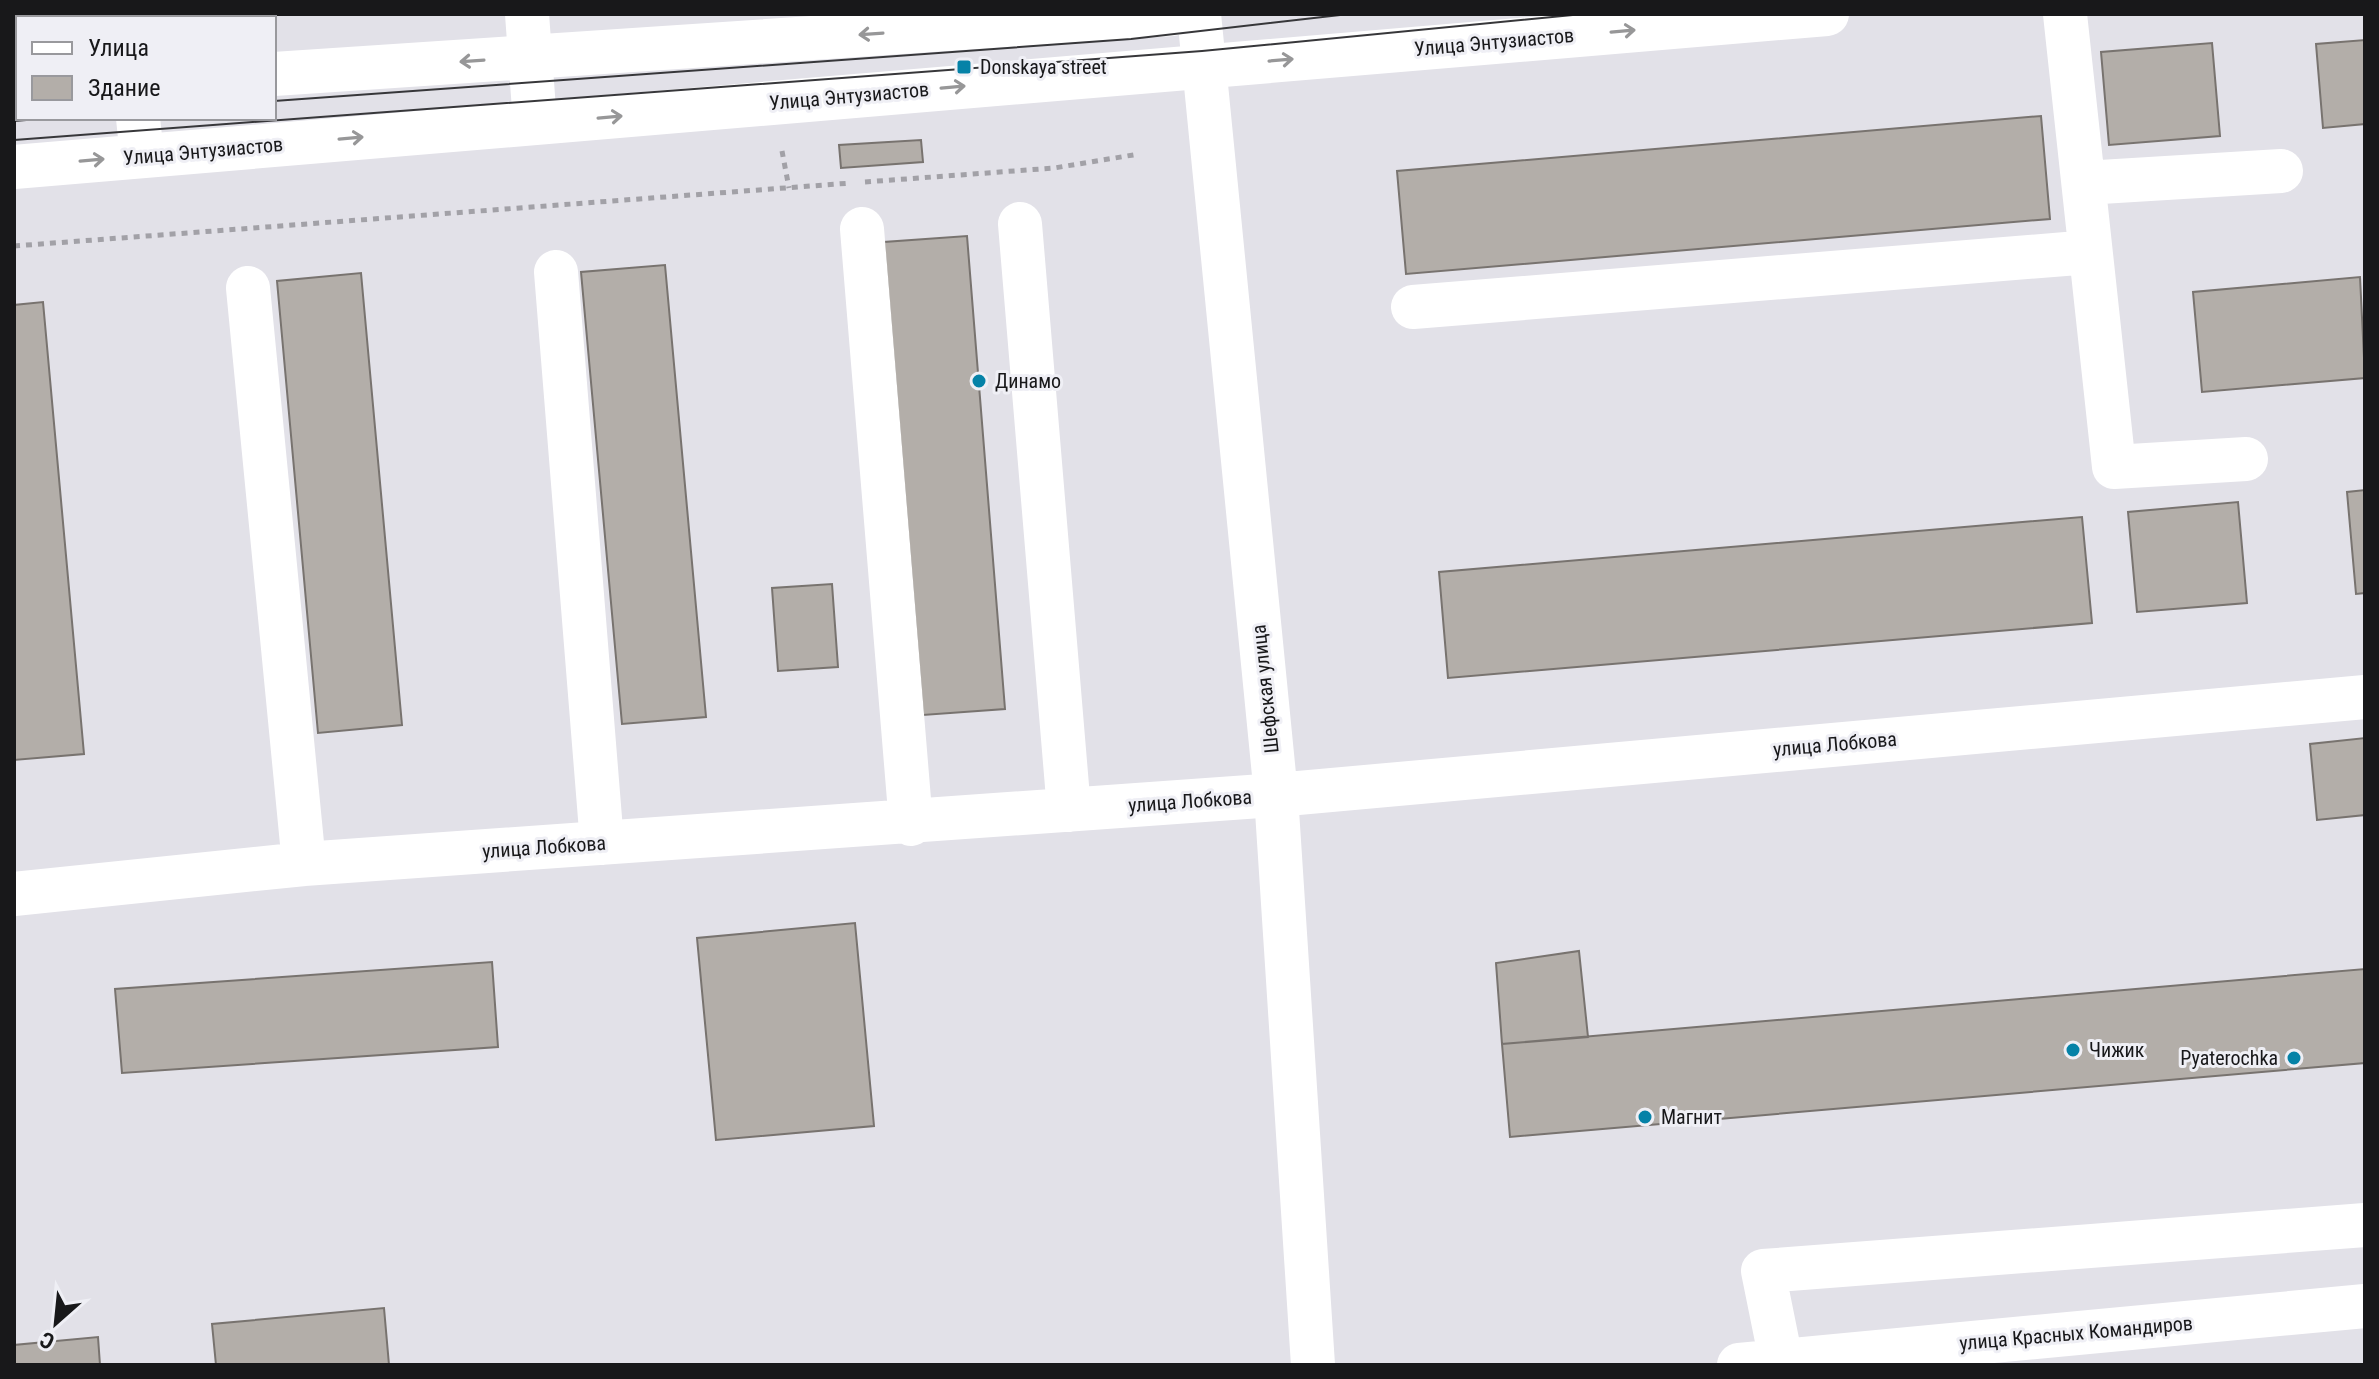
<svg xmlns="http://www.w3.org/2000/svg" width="2379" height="1379" font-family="'Roboto Condensed',sans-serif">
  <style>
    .building { fill: #b3aea9; stroke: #78736f; stroke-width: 2 }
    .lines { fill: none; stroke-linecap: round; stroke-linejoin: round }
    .path { stroke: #a2a1a7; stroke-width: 5; stroke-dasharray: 6 6; stroke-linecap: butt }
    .minor { stroke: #fff; stroke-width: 44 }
    .major { stroke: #fff; stroke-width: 44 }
    .tram { stroke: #37373a; stroke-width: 2 }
    .oneway { stroke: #979798 }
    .poi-dot { fill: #0582a7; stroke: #efeff5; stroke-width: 3 }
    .labels { text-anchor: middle; stroke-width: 6; stroke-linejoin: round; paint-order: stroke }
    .street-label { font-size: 20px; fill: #18181a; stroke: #efeff5 }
    .poi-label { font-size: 20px; fill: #18181a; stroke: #efeff5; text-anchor: start }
  </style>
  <rect width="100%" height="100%" fill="#e2e1e8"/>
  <path class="building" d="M2365 40V124L2323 128 2316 44Z
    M2212 43 2220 136 2109 145 2101 52Z
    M2041 116 2050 219 1406 274 1397 171Z
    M921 140 923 162 841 168 839 145Z
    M967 236 1005 709 923 715 884 242Z
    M665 265 706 717 622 724 581 272Z
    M361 273 402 725 318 733 277 281Z
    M2360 277 2365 378 2202 392 2193 292Z
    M43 302 84 754 14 760V305Z
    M2365 490V593L2356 594 2347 492Z
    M2238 502 2247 603 2137 612 2128 512Z
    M2082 517 2092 623 1448 678 1439 572Z
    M832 584 838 667 778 671 772 588Z
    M2365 738V815L2317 820 2310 744Z
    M855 923 874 1126 716 1140 697 938Z
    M1579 951 1588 1037 1502 1044 1496 963Z
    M492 962 498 1047 122 1073 115 989Z
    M2365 969V1063L1510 1137 1502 1044Z
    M384 1308 389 1365H216L212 1324Z
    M98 1337 100 1365H14V1345Z"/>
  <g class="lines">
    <path class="path" d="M782 151 789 188
      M865 182 1054 168 1139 154
      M14 246 851 183"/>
    <path class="minor" d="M129 14V18
      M527 14 535 123
      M2065 14 2114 467 2246 459
      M274 74 1172 14
      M14 91H18
      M138 118 142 156
      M14 167 1827 14
      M2084 183 2281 171
      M1020 224 1069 810
      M862 229 911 824
      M556 272 602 843
      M248 288 304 864
      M1413 307 2090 252
      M14 894 304 864 1276 795 2365 697
      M1739 1365 2365 1306
      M1782 1365 1763 1271 2365 1225"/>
    <path class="major" d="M1199 14 1276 795 1313 1365"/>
    <path class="tram" d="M274 101 1131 39 1349 14
      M14 121 51 118
      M14 140 1202 51 1583 14"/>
  </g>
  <defs><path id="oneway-shaft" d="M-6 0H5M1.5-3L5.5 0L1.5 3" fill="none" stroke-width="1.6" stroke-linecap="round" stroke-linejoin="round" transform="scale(2)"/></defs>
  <g class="oneway">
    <use href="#oneway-shaft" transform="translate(1623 31) rotate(-5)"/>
    <use href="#oneway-shaft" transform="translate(871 34) rotate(176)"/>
    <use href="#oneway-shaft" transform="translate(1281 60) rotate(-5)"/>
    <use href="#oneway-shaft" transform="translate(472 61) rotate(176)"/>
    <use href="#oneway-shaft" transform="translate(953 87) rotate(-5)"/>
    <use href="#oneway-shaft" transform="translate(610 117) rotate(-5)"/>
    <use href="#oneway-shaft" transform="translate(351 138) rotate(-5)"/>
    <use href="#oneway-shaft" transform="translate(92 160) rotate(-5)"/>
  </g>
  <g class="poi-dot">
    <rect x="956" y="59" width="16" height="16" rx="4"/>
    <circle cx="979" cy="381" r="8"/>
    <circle cx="2073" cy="1050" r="8"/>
    <circle cx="2294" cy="1058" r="8"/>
    <circle cx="1645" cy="1117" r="8"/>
  </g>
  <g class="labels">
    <g class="street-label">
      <text transform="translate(1494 42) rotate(-5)" y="7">Улица Энтузиастов</text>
      <text transform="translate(849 96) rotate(-5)" y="7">Улица Энтузиастов</text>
      <text transform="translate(203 151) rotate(-5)" y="7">Улица Энтузиастов</text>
      <text transform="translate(1265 689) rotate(-96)" y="7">Шефская улица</text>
      <text transform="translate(1835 744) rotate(-5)" y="7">улица Лобкова</text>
      <text transform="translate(1190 801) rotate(-4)" y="7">улица Лобкова</text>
      <text transform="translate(544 847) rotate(-4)" y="7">улица Лобкова</text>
      <text transform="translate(2076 1333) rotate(-5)" y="7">улица Красных Командиров</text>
    </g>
    <g class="poi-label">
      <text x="980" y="74">Donskaya street</text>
      <text x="995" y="388">Динамо</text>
      <text x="2089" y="1057">Чижик</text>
      <text x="2278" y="1065" text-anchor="end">Pyaterochka</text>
      <text x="1661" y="1124">Магнит</text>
    </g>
  </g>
  <rect width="2379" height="1379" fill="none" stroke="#18181a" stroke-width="32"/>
  <rect x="16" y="16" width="260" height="104" fill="#efeff5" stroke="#99999d" stroke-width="2"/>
  <rect x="32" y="42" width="40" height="12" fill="#ffffff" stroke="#99999d" stroke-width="2"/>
  <text x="88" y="56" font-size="24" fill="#18181a">Улица</text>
  <rect x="32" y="76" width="40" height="24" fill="#b3aea9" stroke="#99999d" stroke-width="2"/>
  <text x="88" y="96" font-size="24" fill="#18181a">Здание</text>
  <g transform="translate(56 1323) rotate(207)" stroke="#efeff5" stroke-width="6" paint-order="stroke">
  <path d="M0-6L14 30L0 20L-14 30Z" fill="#18181a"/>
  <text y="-12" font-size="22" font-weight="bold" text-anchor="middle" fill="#18181a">С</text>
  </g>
</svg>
